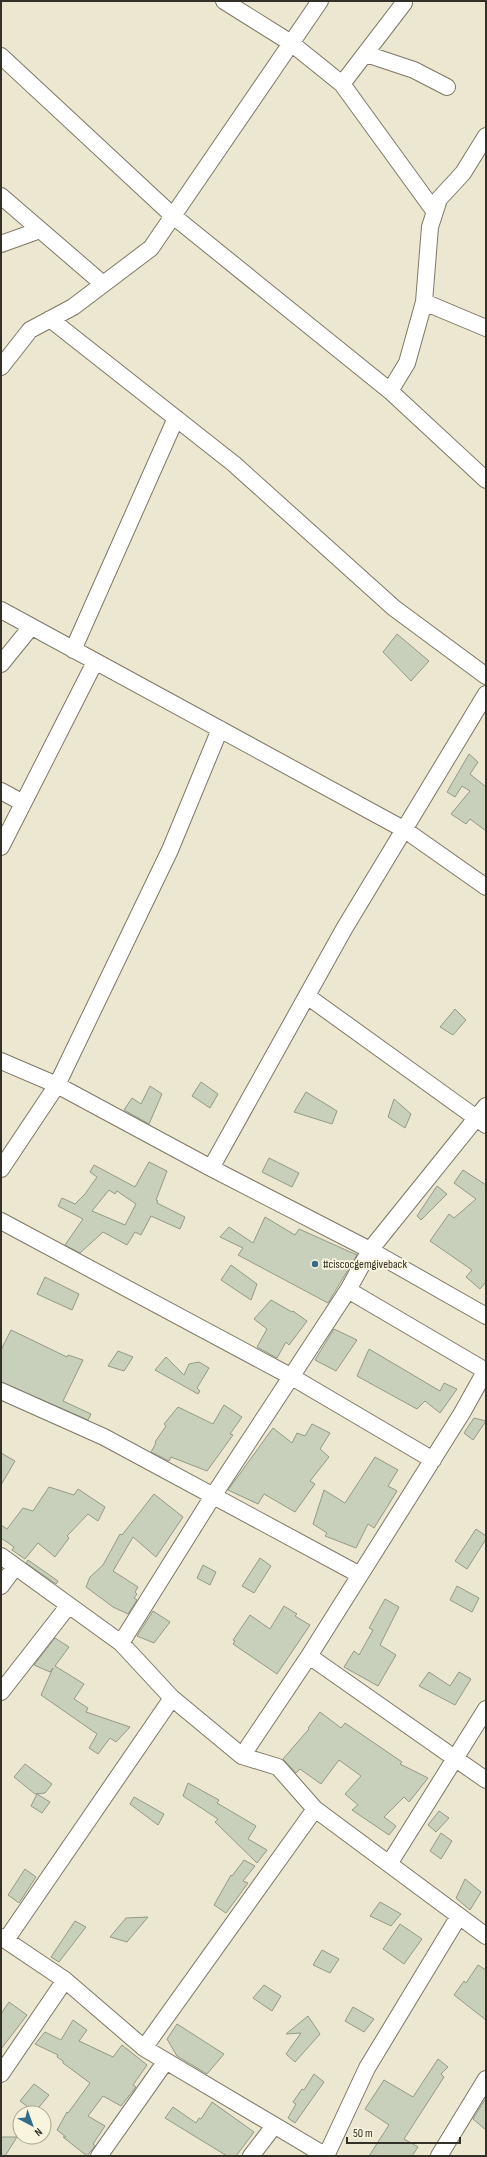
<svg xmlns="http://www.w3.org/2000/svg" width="487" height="2157" font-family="'Sofia Sans Condensed',sans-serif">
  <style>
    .building { fill: #c8d0bb; stroke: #939a86; fill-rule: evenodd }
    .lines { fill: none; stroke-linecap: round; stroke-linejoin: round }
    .minor-casing { stroke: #7d7865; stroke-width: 18 }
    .minor { stroke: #fff; stroke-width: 16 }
    .poi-dot { fill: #356d88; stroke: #f9f4de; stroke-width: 1.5 }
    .labels { text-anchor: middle; stroke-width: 4; stroke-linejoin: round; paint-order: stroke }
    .poi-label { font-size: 12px; fill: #323027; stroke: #f9f4de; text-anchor: start }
  </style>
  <rect width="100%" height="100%" fill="#ece7d1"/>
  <path class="building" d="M397 634 429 661 411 681 383 652Z
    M469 754 478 762 470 774 486 787V831L470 819 466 824 451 814 470 791 462 786 455 797 447 792Z
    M455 1009 466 1020 453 1035 440 1027Z
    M201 1082 218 1094 210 1108 192 1096Z
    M150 1086 162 1094 149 1124 124 1110 132 1098 141 1104Z
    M306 1092 337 1111 332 1124 294 1112Z
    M394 1099 411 1114 405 1128 388 1117Z
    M269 1158 299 1173 292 1187 262 1172Z
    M149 1162 167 1171 156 1200 158 1201 157 1203 185 1217 180 1229 151 1216 141 1235 135 1232 127 1245 103 1232 80 1253 65 1245 83 1219 58 1206 62 1198 75 1204 85 1194 97 1177 90 1172 94 1165 135 1187ZM109 1190 115 1194 117 1191 136 1204 125 1225 92 1211Z
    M463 1170 486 1185V1282L480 1289 466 1277 472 1270 430 1241 449 1214 454 1218 476 1199 454 1183Z
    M437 1186 447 1194 421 1220 417 1216Z
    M265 1217 295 1235 299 1229 357 1255 328 1303 238 1255 243 1248 220 1237 229 1227 253 1243Z
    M231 1265 257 1284 251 1300 221 1280Z
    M45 1277 79 1294 72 1310 37 1294Z
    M271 1300 292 1312 293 1311 307 1321 289 1345 286 1342 277 1358 257 1347 267 1329 254 1319Z
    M334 1329 357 1340 336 1371 315 1360Z
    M11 1330 67 1357 68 1355 83 1360 63 1401 91 1414 88 1420 1 1382V1350Z
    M369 1349 440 1391 444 1383 457 1389 440 1413 425 1401 417 1409 357 1376Z
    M118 1351 133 1357 124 1371 108 1366Z
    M166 1357 184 1375 189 1364 199 1362 209 1368 197 1388 200 1391 198 1394 155 1370Z
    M224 1405 242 1417 230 1434 233 1435 207 1471 171 1457 169 1461 151 1452 156 1443 155 1442 166 1426 164 1424 178 1407 213 1424Z
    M474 1418 486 1421 473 1440 464 1433Z
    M312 1424 330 1433 320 1449 329 1457 310 1481 315 1484 295 1512 264 1494 258 1504 228 1490 273 1428 292 1443 297 1433 305 1436Z
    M1 1453 15 1461 1 1485Z
    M375 1457 398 1470 388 1486 397 1491 374 1528 368 1524 356 1548 325 1536 327 1533 313 1524 324 1490 345 1503Z
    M49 1487 74 1495 78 1489 105 1507 98 1521 88 1514 67 1536 69 1538 55 1557 38 1543 25 1559 12 1550 14 1547 1 1538V1525L7 1529 23 1508 33 1511Z
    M154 1494 183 1517 156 1557 133 1537 113 1571 138 1587 135 1592 137 1594 134 1598 137 1600 128 1614 113 1607 86 1587 90 1577 103 1565 120 1534 122 1535Z
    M476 1529 486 1536V1539L467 1569 455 1561Z
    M260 1558 271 1566 254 1593 242 1586Z
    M28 1560 58 1581 56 1584 26 1563Z
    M203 1565 216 1572 210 1585 197 1578Z
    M457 1586 479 1598 472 1612 450 1600Z
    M385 1599 399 1607 380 1645 396 1655 378 1686 344 1667 354 1651 359 1655 373 1630 369 1628Z
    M284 1606 297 1614 295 1616 310 1625 277 1674 233 1644 235 1641 233 1640 250 1615 270 1629Z
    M153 1611 170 1622 154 1643 137 1636Z
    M55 1638 69 1647 55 1666 84 1684 74 1699 88 1708 86 1712 130 1727 116 1742 110 1738 98 1754 89 1748 97 1734 41 1695 53 1668 50 1672 34 1665Z
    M429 1672 450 1686 459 1672 471 1679 455 1705 419 1686Z
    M320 1712 341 1728 345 1723 402 1762 400 1764 428 1778 409 1802 404 1797 384 1817 396 1826 389 1835 352 1810 358 1805 345 1794 361 1776 339 1760 321 1784 300 1769 296 1773 283 1759 309 1729 308 1728Z
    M25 1764 52 1784 45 1793 35 1794 14 1777Z
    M188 1783 219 1800 217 1803 256 1826 248 1839 267 1850 257 1863 215 1822 218 1819 183 1796Z
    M37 1794 50 1802 42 1813 31 1806Z
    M134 1797 164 1814 158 1825 130 1804Z
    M439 1811 449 1818 436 1832 428 1825Z
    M441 1833 452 1841 441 1859 430 1851Z
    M244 1860 255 1866 243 1881 248 1883 226 1913 214 1905 231 1875 232 1876Z
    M25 1869 36 1877 19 1903 8 1895Z
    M465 1879 481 1892 470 1910 456 1898Z
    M380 1902 401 1914 391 1926 370 1916Z
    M148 1917 127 1942 110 1937 126 1918Z
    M75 1921 86 1927 59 1962 51 1957Z
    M400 1924 422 1939 404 1964 383 1949Z
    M322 1950 339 1959 330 1973 313 1965Z
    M478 1965 486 1970V2020L454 1995 464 1981 466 1983Z
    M264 1985 281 1996 272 2011 253 1998Z
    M9 2002 27 2015 1 2049V2014Z
    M353 2007 374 2019 364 2032 345 2021Z
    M308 2016 320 2034 295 2062 286 2054 301 2033 286 2034Z
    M73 2020 87 2030 79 2041 113 2057 122 2045 147 2065 133 2085 136 2087 121 2106 103 2096 88 2116 105 2126 93 2144 95 2146 87 2156 63 2137H66L57 2130 67 2112 68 2113 90 2083 63 2063V2061L57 2057 58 2055 35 2044 45 2032 61 2040Z
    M177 2024 224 2054 207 2074 177 2056 167 2039Z
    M438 2059 448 2067 441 2074 444 2077 404 2139 418 2147 412 2156H369L389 2125 365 2109 384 2080 413 2097Z
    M314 2074 324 2082 295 2123 288 2118 296 2104 293 2102 302 2089 304 2090Z
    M34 2084 49 2095 35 2112 20 2101Z
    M486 2098V2130L473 2119Z
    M212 2102 254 2132 236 2156H227L165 2118 173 2107 196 2123 199 2118 201 2119Z
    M1 2137H17L5 2156H1Z"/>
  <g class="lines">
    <defs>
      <path id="minor" d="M224 1 291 43 342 84 435 212
        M366 54 414 70 447 87
        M1 56 172 215 390 391 486 480
        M342 84 404 3
        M1 196 103 284
        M1 244 40 230
        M424 302 486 328
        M50 319 234 464 394 608 486 676
        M1 367 30 330 73 307 151 248 320 1
        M390 391 407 363 424 302 430 227 439 199 463 173 486 136
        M1 610 405 830 486 887
        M73 650 176 418
        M1 664 31 627
        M1 791 23 803
        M1 847 95 662
        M307 996 486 1125
        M1 1061 57 1085 211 1168 370 1250 486 1316
        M211 1168 344 929 486 694
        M1 1169 57 1085 170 850 220 729
        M1 1221 292 1377 433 1460
        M348 1290 486 1371
        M1 1391 104 1437 360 1575
        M1 1556 121 1643 172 1698 242 1756 278 1767 315 1809 486 1936
        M1 1586 15 1567
        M121 1643 213 1496 348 1290 370 1250 486 1106
        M309 1656 486 1780
        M1 1692 69 1605
        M242 1756 309 1656 462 1413 486 1370
        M389 1864 486 1709
        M1 1937 65 1980 144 2048 326 2156
        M6 1940 172 1698
        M144 2048 315 1809
        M1 2074 65 1980
        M99 2156 166 2061
        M251 2156 274 2126
        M326 2156 367 2068 459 1916
        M439 2156 486 2079"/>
    </defs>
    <use href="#minor" class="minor-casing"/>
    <use href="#minor" class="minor"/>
  </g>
  <circle class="poi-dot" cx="315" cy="1264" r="4"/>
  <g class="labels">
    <g class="poi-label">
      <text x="323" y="1268">#ciscocgemgiveback</text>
    </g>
  </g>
  <rect width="487" height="2157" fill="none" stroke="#323027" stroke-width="4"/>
  <g transform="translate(32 2125) rotate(139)"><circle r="19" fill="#f9f4de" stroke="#a9a695"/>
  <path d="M0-3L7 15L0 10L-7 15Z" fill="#356d88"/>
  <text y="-6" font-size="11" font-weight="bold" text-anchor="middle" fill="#323027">N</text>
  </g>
  <path d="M347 2137v6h113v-6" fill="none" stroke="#323027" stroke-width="2"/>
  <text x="353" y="2137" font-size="12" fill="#323027" stroke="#f9f4de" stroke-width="3" paint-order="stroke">50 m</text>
</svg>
